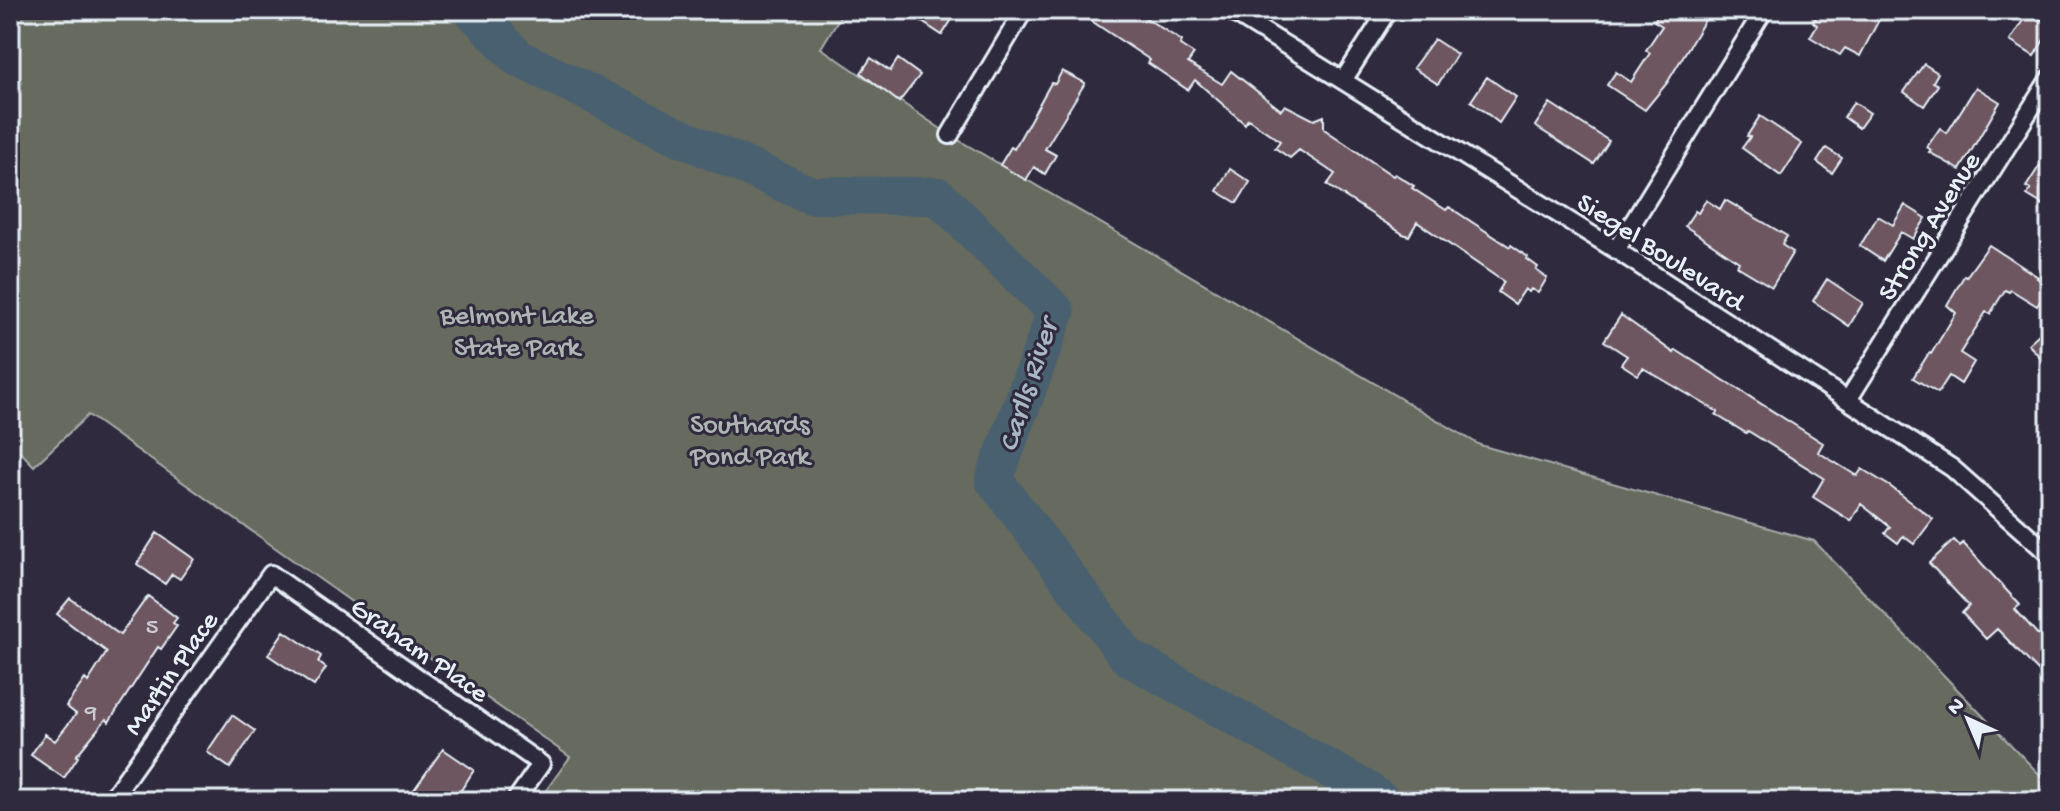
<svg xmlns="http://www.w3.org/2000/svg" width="2060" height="811" font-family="'Gochi Hand',sans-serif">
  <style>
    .green { fill: #666b5e; stroke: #a7aeab; stroke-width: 2 }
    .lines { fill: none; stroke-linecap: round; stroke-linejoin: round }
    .river { stroke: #486170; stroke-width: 38 }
    .building { fill: #6e5661; stroke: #e8f1f8; stroke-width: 2 }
    .street-casing { stroke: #e8f1f8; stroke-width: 22 }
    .street { stroke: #2f2a3d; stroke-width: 16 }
    .labels { text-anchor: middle; stroke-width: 6; stroke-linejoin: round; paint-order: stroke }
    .number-label { font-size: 24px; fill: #cacad2 }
    .street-label { font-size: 28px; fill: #e8f1f8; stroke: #2f2a3d }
    .park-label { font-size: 28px; fill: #aeb5b3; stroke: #2f2a3d }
    .water-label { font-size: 30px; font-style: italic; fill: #a8b7c2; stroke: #2f2a3d }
  </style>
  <rect width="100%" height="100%" fill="#2f2a3d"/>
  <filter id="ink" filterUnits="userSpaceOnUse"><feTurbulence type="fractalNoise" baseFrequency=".0125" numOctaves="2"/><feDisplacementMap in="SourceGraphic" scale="16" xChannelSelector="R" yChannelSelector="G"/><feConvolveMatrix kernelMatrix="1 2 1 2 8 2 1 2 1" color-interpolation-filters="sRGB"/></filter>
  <g filter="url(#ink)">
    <path class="green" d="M10 10H844L821 48 950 135 1480 445 1814 541 2042 777 2050 772V801H555L544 793 570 757 88 415 34 466 14 445 10 448Z"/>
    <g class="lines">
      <path class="river" d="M472 10 518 58 671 133 810 195 938 196 1056 312 994 480 1128 657 1367 790 1382 801"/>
    </g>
    <path class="building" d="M904 10H958L942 35Z
      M1096 10H1133L1182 41 1180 45 1194 54 1188 63 1222 84 1231 71 1281 110 1285 105 1314 120 1324 116V129L1393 176 1395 174 1414 186 1412 188 1446 210 1449 207 1510 247 1511 245 1528 257 1527 259 1538 267 1536 270 1547 278 1538 293 1531 289 1529 292 1525 289 1515 304 1498 292 1504 282 1417 222 1409 236 1403 234 1327 185 1335 174 1299 150 1290 158 1275 148 1280 141 1248 119 1245 124 1195 80 1188 90 1148 63 1150 60 1090 20Z
      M1661 10H1711L1667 83 1645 110 1607 85 1616 72 1631 82 1650 53 1646 50 1662 26 1654 21Z
      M1820 10H1838L1849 16 1852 10H1866L1880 18 1860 56 1845 48 1840 55 1810 37 1817 25 1813 22Z
      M2028 12 2050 25V30L2034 56 2010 41Z
      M1434 39 1457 54 1438 84 1413 68Z
      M871 58 890 71 898 59 920 75 899 102 861 73Z
      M1924 64 1938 73 1933 82 1938 85 1924 106 1904 92Z
      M1062 71 1085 83 1045 149 1056 155 1045 174 1034 167 1026 180 1000 165 1011 147 1014 149 1051 83 1055 84Z
      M1487 77 1516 97 1499 123 1471 101Z
      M1976 87 2000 102 1960 170 1929 152 1931 150 1927 147 1940 128 1947 133Z
      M1854 102 1870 113 1859 128 1844 117Z
      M1550 103 1609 141 1594 164 1535 126Z
      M1760 116 1802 144 1781 176 1742 148 1750 137 1747 136Z
      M1826 148 1842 158 1832 173 1817 162Z
      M2040 165 2050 171V209L2027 195 2031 189 2026 187Z
      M1230 169 1250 182 1237 203 1217 191Z
      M1706 200 1720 209 1725 200 1787 236 1782 245 1793 252 1772 287 1737 266 1739 262 1685 226 1695 211 1698 213Z
      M1905 205 1926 218 1913 239 1901 232 1883 261 1860 246 1878 216 1893 225Z
      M1989 245 2038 277 2037 278 2050 287 2037 306 2011 290 2009 292 2005 290 1990 314 1986 312 1960 353 1974 362 1961 384 1949 376 1938 393 1913 378 1929 353 1931 354 1956 313 1947 305 1964 276 1966 277Z
      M1827 279 1863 303 1849 326 1813 301Z
      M1621 315 1674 353 1676 350 1823 443 1818 452 1857 476 1862 469 1891 487 1933 519 1914 544 1903 536 1898 543 1885 533 1890 527 1861 504 1851 521 1813 497 1824 478 1748 431 1746 433 1716 415 1718 412 1643 368 1638 375 1621 364 1627 356 1604 341Z
      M2050 324V349L2041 358 2028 344Z
      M157 533 194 559 180 579 172 574 165 584 137 564Z
      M1954 540 1960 546 1963 543 2020 605 2015 609 2040 637 2050 628V683L1997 629 1986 639 1962 613 1969 606 1929 563Z
      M148 596 177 618 173 623 177 626 161 649 158 647 109 722 106 719 76 756 78 757 64 778 31 755 45 734 55 741 76 714 66 706 85 679 88 682 107 652 57 614 70 598 120 635Z
      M284 631 321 656 318 662 326 668 314 686 268 655Z
      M232 715 255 731 230 768 207 752Z
      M443 749 474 770 454 801H406Z"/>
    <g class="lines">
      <defs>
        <path id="street" d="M1229 10 1616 250 1952 468 2050 555
          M1344 79 1388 10
          M950 135 1024 10
          M1616 250 1764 10
          M1848 400 2050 78
          M110 801 271 574 541 764 515 801"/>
      </defs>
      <use href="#street" class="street-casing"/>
      <use href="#street" class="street"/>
    </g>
  </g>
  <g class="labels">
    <g class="number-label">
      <text x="152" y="633">5</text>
      <text x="91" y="718">9</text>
    </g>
    <g class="street-label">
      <text transform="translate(1927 225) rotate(-58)" y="10">Strong Avenue</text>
      <text transform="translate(1662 250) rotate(33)" y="10">Siegel Boulevard</text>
      <text transform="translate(421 648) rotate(35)" y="10">Graham Place</text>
      <text transform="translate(169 672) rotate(-55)" y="10">Martin Place</text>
    </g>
    <g class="park-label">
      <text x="517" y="323">Belmont Lake<tspan x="517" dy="32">State Park</tspan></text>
      <text x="750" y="432">Southards<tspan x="750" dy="32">Pond Park</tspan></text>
    </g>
    <g class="water-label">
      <text transform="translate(1026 385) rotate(-72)" y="10">Carlls River</text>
    </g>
  </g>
  <rect width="2060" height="811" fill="none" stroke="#2f2a3d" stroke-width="40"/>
  <rect x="20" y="20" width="2020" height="771" fill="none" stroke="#e8f1f8" stroke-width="3" filter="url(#ink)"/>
  <g transform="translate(1968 719) rotate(316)" stroke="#2f2a3d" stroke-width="6" paint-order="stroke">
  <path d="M0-6L14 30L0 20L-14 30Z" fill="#e8f1f8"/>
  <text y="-12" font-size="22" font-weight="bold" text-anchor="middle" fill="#e8f1f8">N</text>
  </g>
</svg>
